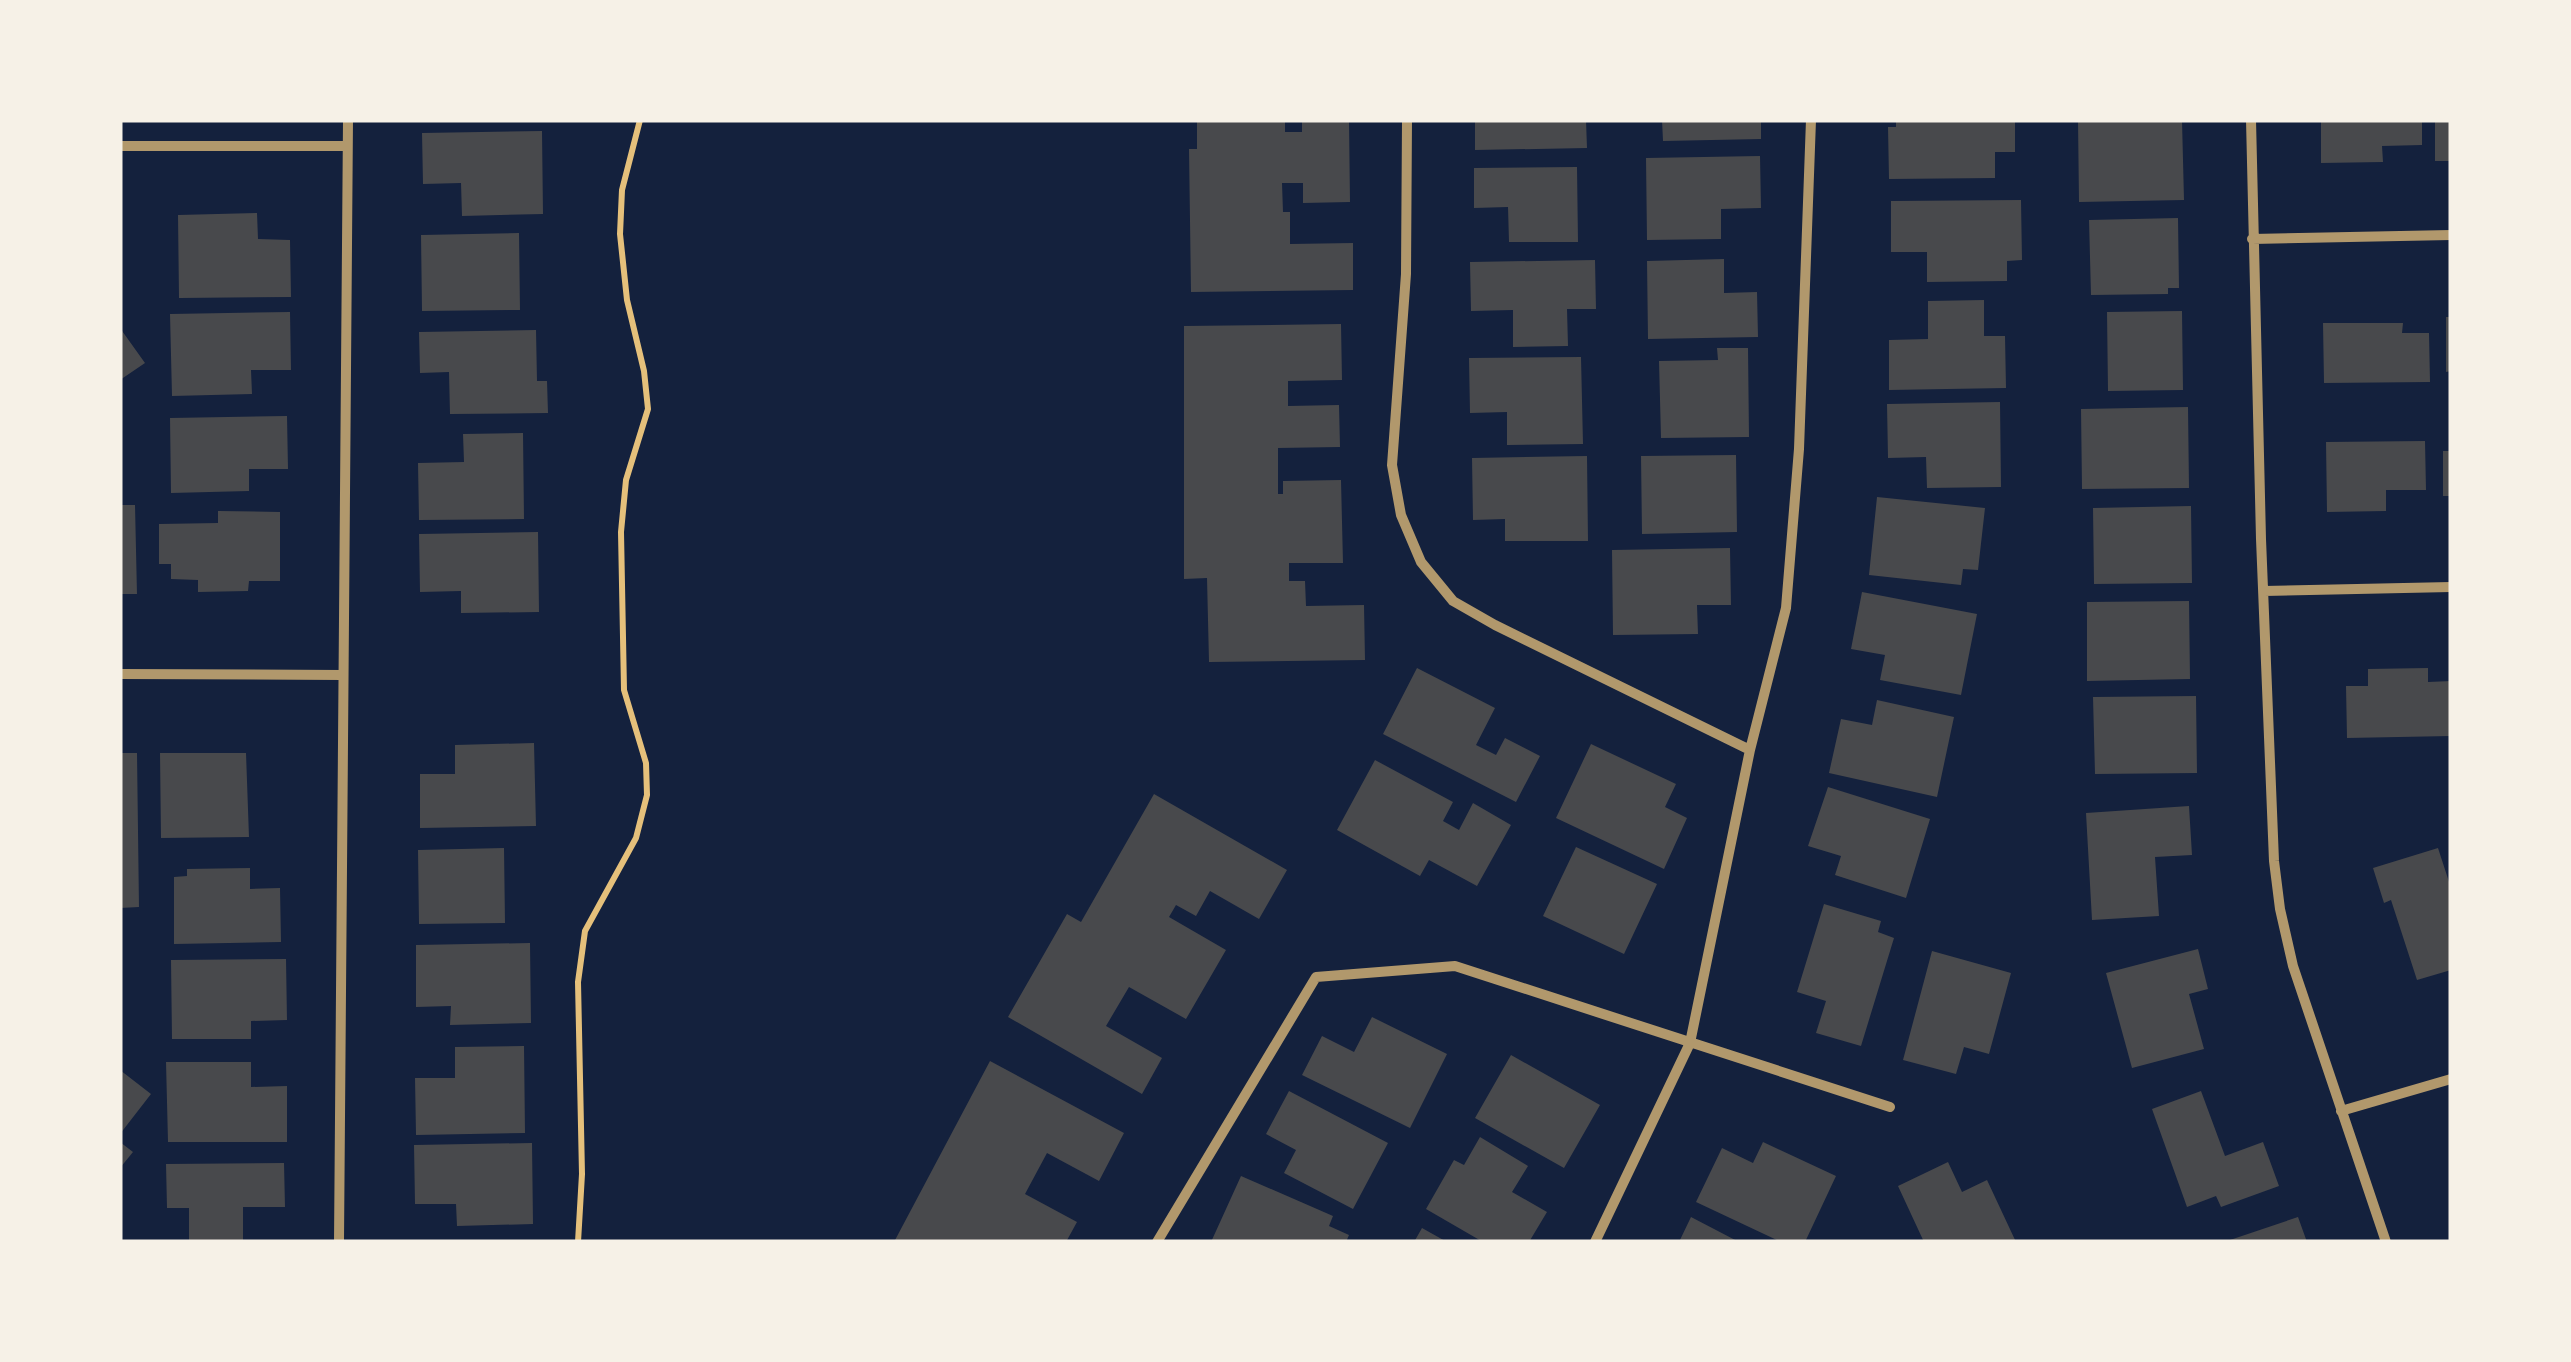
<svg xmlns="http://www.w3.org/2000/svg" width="2571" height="1362" font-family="Inter,sans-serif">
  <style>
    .building { fill: #48494c }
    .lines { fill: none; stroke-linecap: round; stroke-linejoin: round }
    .path { stroke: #e5c07b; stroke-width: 6 }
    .minor { stroke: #b1986c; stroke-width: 10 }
  </style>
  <rect width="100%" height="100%" fill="#14213d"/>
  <path class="building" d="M1197 120H1285V132H1302V120H1349L1350 202 1303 203V183H1282L1283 212H1290V244L1353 243V290L1191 292 1189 149H1197Z
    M1475 120H1586L1587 148 1475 150Z
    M1662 120H1761V139L1663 141Z
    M1896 120H2015V152H1995V178L1889 179 1888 127H1896Z
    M2078 120H2182L2184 200 2079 202Z
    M2321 120H2422V145L2382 146 2383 162 2321 163Z
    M2435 120H2451V161H2435Z
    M542 131 543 214 462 216 461 183 423 184 422 133Z
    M1760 156 1761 208 1721 209V239L1647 240 1646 158Z
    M1577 167 1578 242H1509L1508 207 1474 208V168Z
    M2021 200 2022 260 2007 261V281L1927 282V252H1891V201Z
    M257 213 258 239 290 240 291 297 179 298 178 215Z
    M2178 218 2179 288H2168V294L2091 295 2089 220Z
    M519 233 520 310 422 311 421 235Z
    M1724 259V293L1757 292 1758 337 1648 339 1647 261Z
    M1595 260 1596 309H1567L1568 346 1513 347V310L1471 311 1470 262Z
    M1984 300V336H2005L2006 388 1889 390V340L1928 339V301Z
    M2182 311 2183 390 2108 391 2107 312Z
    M290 312 291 370H251L252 394 172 396 170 314Z
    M2446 317H2451V371L2446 372Z
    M2323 323H2403L2402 333H2429L2430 382 2324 383Z
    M1341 324 1342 380 1288 381V406L1339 405 1340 447 1278 448V494H1283V481L1341 480 1343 563H1289V581H1305L1306 606 1364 605 1365 660 1209 662 1207 578 1184 579V326Z
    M120 328 145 363 120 380Z
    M536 330 537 381H547L548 413 450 414 449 372 420 373 419 332Z
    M1717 348H1748L1749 437 1661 438 1659 361 1718 360Z
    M1581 357 1583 444 1507 445V412L1470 413 1469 358Z
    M2000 402 2001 487 1927 488 1926 457 1888 458 1887 404Z
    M2188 407 2189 488 2082 489 2081 409Z
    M287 416 288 469H249V491L171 493 170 418Z
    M523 433 524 519 419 520 418 463 464 462 463 434Z
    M2425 441 2426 490H2386V511L2327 512 2326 442Z
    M2443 451H2451V496H2443Z
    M1736 455 1737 532 1642 534 1641 456Z
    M1587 456 1588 541H1505V519L1473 520 1472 458Z
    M1877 497 1985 508 1978 570 1963 569 1961 585 1869 575Z
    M120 505H135L137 594H120Z
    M2191 506 2192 583 2094 584 2093 508Z
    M218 511 280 512V581H249L248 591 198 592V580L171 579V564H159V524L218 523Z
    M538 532 539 612 461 613V591L420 592 419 534Z
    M1730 548 1731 605H1697L1698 634 1613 635 1612 550Z
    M1862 592 1977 614 1961 695 1880 680 1885 655 1851 649Z
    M2189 601 2190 679 2087 681V602Z
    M1417 668 1495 708 1476 745 1496 755 1505 738 1540 756 1516 802 1383 734Z
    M2428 668V682L2451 681V736L2347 738 2346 686H2368V669Z
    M2196 696 2197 773 2095 774 2093 697Z
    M1877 700 1954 717 1937 797 1829 773 1841 719 1872 725Z
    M534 743 536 826 420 828V774H455V745Z
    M1591 744 1676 784 1665 807 1687 818 1664 869 1556 818Z
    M120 753H137L139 907 120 908Z
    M160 753H246L249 837 161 838Z
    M1375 760 1453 802 1443 821 1459 830 1473 803 1511 825 1477 886 1429 860 1420 876 1337 830Z
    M1828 787 1930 819 1906 898 1835 875 1841 856 1808 846Z
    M1154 794 1287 870 1259 919 1210 891 1196 916 1176 905 1169 917 1226 950 1186 1019 1129 987 1106 1026 1162 1058 1142 1094 1008 1017 1067 914 1081 922Z
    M2189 806 2192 855 2155 857 2159 916 2092 920 2086 813Z
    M1576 847 1657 884 1624 954 1543 916Z
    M504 848 505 923 419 924 418 850Z
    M2438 848 2451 888V970L2417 980 2391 900 2384 903 2373 868Z
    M250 868V889L280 888 281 942 174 944V877L187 876V869Z
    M1824 904 1881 921 1878 932 1894 938 1861 1046 1816 1033 1826 1001 1797 992Z
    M530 943 531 1023 450 1025 451 1006 416 1007V945Z
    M2198 949 2208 989 2189 994 2204 1049 2132 1068 2106 973Z
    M1932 951 2011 973 1989 1054 1964 1047 1956 1074 1903 1060Z
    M286 959 287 1020 251 1021V1039H172L171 960Z
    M1372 1017 1447 1054 1410 1128 1302 1075 1322 1036 1354 1052Z
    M524 1046 525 1133 416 1135 415 1078H455V1047Z
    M1511 1055 1600 1105 1564 1168 1475 1118Z
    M990 1061 1124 1133 1099 1181 1047 1153 1025 1194 1077 1222 1066 1242H894Z
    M166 1062H251V1087L287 1086V1142H168Z
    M120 1070 151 1094 120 1134Z
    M1289 1091 1388 1143 1353 1209 1284 1173 1296 1150 1266 1134Z
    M2201 1091 2225 1156 2263 1142 2279 1186 2221 1207 2216 1196 2187 1207 2152 1109Z
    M1480 1137 1528 1166 1512 1192 1547 1212 1529 1242H1483L1426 1209 1454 1160 1464 1165Z
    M120 1142 133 1152 120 1168Z
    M1763 1142 1836 1176 1805 1242H1781L1696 1202 1722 1148 1753 1163Z
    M532 1143 533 1224 457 1226 456 1204H415L414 1145Z
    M1948 1162 1962 1192 1987 1180 2016 1242H1924L1898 1186Z
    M284 1163 285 1207H243V1242H189V1208H167L166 1164Z
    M1241 1176 1333 1216 1329 1226 1349 1235 1346 1242H1211Z
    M1691 1217 1739 1242H1679Z
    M2298 1217 2307 1242H2227V1241Z
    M1422 1228 1447 1242H1414Z"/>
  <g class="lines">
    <path class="path" d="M578 1242 582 1174 578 982 585 931 636 838 647 795 646 763 624 690 621 532 626 480 648 409 644 371 627 300 620 234 622 190 640 120"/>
    <path class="minor" d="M1407 120 1406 274 1392 465 1401 515 1421 562 1453 601 1495 625 1750 750
      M2251 120 2261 539 2274 861 2280 909 2293 966 2386 1242
      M120 146H347
      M2252 239 2451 235
      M2264 591 2451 587
      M120 674 343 675
      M2341 1111 2451 1079
      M339 1242 348 120
      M1157 1242 1316 977 1455 966 1890 1107
      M1595 1242 1690 1043 1750 750 1786 608 1799 449 1811 120"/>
  </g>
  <rect width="2571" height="1362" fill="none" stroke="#f6f1e7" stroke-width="245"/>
</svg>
